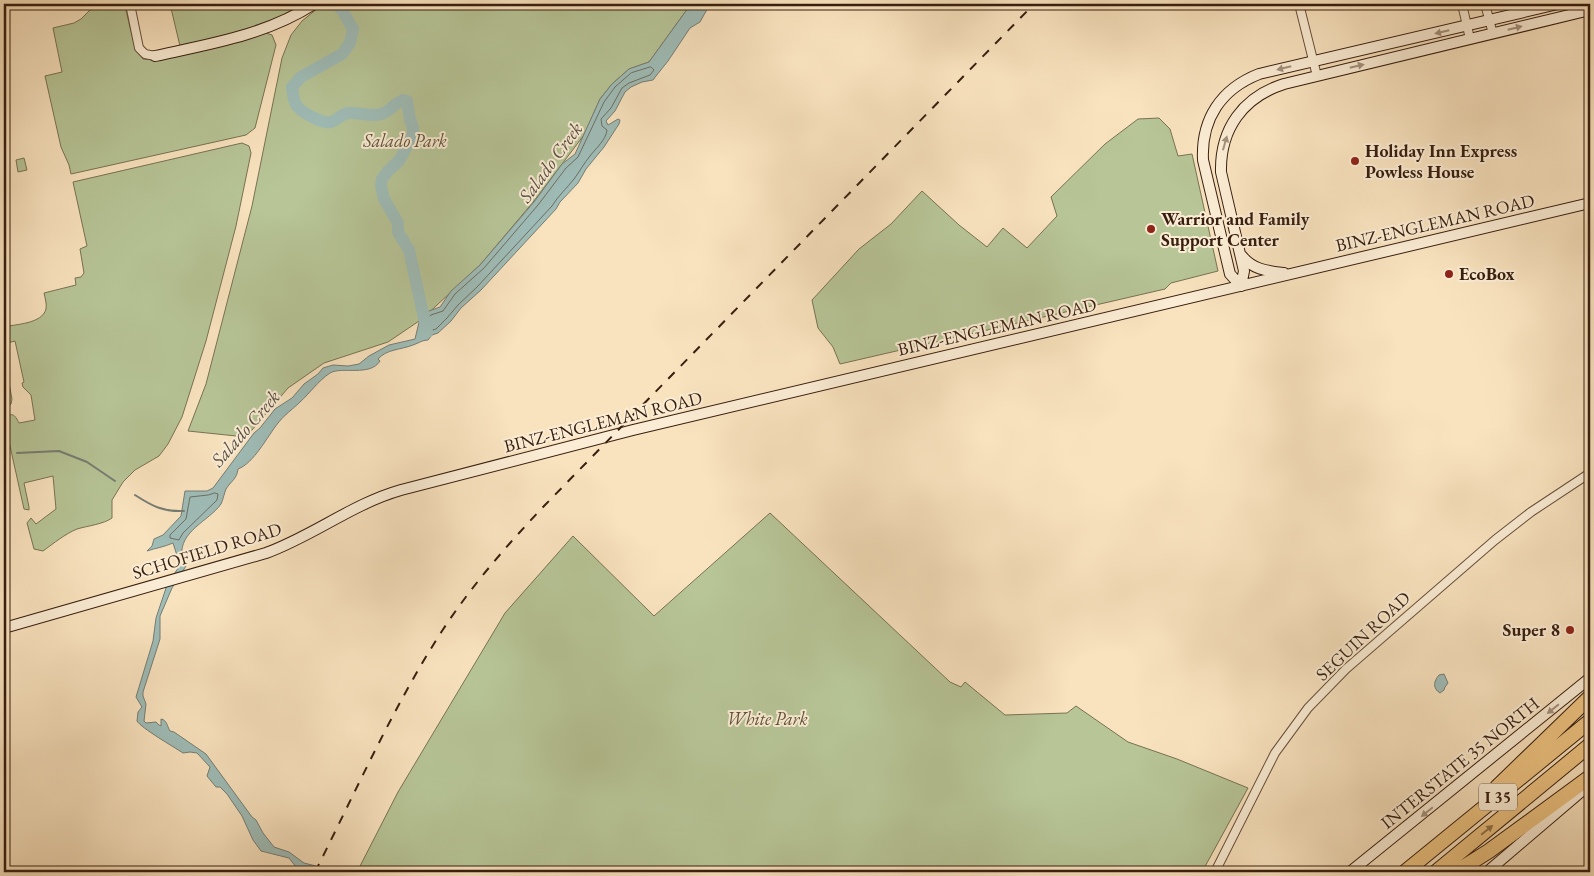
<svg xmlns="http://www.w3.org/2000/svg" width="1594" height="876" font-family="'EB Garamond',serif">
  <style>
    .green { fill: #b7c597; stroke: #787253 }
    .water { fill: #9fbdb8; stroke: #767d74 }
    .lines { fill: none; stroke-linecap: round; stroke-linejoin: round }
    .shore { stroke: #6c6e64; stroke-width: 1 }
    .stream { stroke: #767d74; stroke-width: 2 }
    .river { stroke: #9fbdb8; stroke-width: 12 }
    .street-casing { stroke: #684f3b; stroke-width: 10 }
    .secondary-casing { stroke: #381e0f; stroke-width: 12 }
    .highway-casing { stroke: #381e0f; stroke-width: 16 }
    .street { stroke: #fbedd5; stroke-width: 8 }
    .secondary { stroke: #fbedd5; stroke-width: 10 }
    .highway { stroke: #ecc280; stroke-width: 14 }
    .rail { stroke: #381e0f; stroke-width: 2; stroke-dasharray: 9 9; stroke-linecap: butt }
    .oneway { fill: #a3907c }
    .oneway2 { fill: #927048 }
    .poi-dot { fill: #8f2418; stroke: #fbedd5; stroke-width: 2 }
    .labels { text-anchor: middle; stroke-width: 4; stroke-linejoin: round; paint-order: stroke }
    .shield { fill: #fbedd5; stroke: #725c4a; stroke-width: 1 }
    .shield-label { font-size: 16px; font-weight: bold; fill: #381e0f }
    .park-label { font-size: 18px; font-style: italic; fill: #5e5038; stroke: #fbedd5 }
    .poi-label { font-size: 18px; font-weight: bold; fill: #381e0f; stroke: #fbedd5; text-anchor: start }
    .street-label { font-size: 18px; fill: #381e0f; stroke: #fbedd5 }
    .water-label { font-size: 19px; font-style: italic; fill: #574e42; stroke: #fbedd5 }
  </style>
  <rect width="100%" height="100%" fill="#f9e3bf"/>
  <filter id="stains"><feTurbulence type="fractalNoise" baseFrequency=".004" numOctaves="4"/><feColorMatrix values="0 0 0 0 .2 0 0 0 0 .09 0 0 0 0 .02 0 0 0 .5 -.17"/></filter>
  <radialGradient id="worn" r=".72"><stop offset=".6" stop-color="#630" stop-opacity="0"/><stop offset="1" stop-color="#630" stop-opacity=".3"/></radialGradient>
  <path class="green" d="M111 4H122L125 7C130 24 132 45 143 59L154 60 266 33 272 35 276 45 255 128 246 135 71 174 69 165 61 147 45 76 62 72 53 28 74 23 81 19 90 10Z
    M170 4H304L289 13 244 32 180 46Z
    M323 4H691L649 62 629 69 612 84 600 99 584 135 534 201 480 265 422 319 388 342 324 363 288 388 246 437 188 431 206 384 252 206 282 58 291 35 302 21Z
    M1159 118 1170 129 1178 156 1192 154 1218 271 1171 283 1165 289 840 364 833 347 818 328 812 300 859 249 891 224 922 191 959 225 987 247 1003 228 1027 248 1057 216 1051 197 1105 144 1138 119Z
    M242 143 249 146 251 153 236 226 206 341 182 417 168 444 159 456 135 470 123 482 112 500V518C104 524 87 526 77 529 65 534 54 543 43 551L34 549 27 523 31 518 36 524 56 509 53 476 24 483 29 507V510L24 509 4 419C12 411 15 415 19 423L35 420 31 395 23 387 22 383 24 382 15 341 4 344V327C16 324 42 324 46 309 47 304 45 298 44 293L76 285 75 278 81 277 84 273 80 249 87 246 73 182Z
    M24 158 27 170 18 172 16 160Z
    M4 357 12 399 11 404 4 408Z
    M770 513 950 682 961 687 965 682 1005 715 1067 713 1076 706 1128 742 1177 759 1248 788 1202 872H357L398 792 505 613 573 536 654 616Z"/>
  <path class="water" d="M691 4H710L700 22 690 28 668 61 656 76 653 80 642 82 631 87 625 92 615 111 606 121 608 125 618 119 620 120 619 124 604 147 586 169 578 183 560 202 556 209 481 290 461 308 451 321 438 333 432 335 428 340C422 340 419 343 413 345 400 350 387 349 378 359L380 361C370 377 342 366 330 373 318 381 310 393 300 402 293 409 284 415 278 423 267 437 254 463 238 469 237 479 231 481 226 489 224 494 223 500 221 504 209 521 179 531 182 556L184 557 186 566 172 588 160 616V639L143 692V696L146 704 144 721 146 723 156 722 159 725 161 726V719C167 720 167 726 170 731L174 732 206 754 252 817 256 820 263 833 274 847 289 852 304 863 316 866 321 872H300L289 858 261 851 253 840 242 816 227 794 220 787H216L207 776 210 767 197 753 190 752 183 753C174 747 141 728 137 721L138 712 142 707 136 697 153 641 156 618 167 585 180 565 173 543C164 547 156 548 147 551L152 546 154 539 163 535 181 516 185 491H207L213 488 254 433 260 428 275 409 292 398 304 384 318 374 323 368 333 365 348 366 359 364 369 356 389 345 415 339 420 318 429 311 440 307 451 291 480 265 534 202 562 164 575 154 600 99 612 84 629 69 649 62Z
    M1444 674 1448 683 1445 687 1444 690 1440 693C1432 688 1434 681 1439 675Z"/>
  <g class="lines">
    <path class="shore" d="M651 67 654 70 650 75 629 83 622 88 611 108 601 119 602 126 607 130C606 140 596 148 590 156 584 163 580 171 574 179 567 188 558 196 552 206L477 287 458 305 447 318 436 329 430 331 426 335 423 334 422 332 425 320 431 315 443 311 455 294 484 268 538 205 566 168 578 157 604 102 615 87 631 73Z
      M215 493 218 494 217 500 183 533 179 540 170 538V535L186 519 190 497 208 495Z"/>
    <path class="stream" d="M17 453 59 451 87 462 115 481
      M135 495C152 506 163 512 184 511"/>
    <path class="river" d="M336 4 342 10 353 29 350 43 342 54 301 77 292 87C293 94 293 101 297 106 301 112 324 125 331 122 338 120 341 114 348 113 359 112 374 118 384 113 391 110 393 104 403 100L407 101 410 120 413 127V135L399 161 388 171 382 179 381 186 384 199 398 223V232L409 250 427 332"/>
    <defs>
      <path id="street" d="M130 4 139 48 145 54 155 56
        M1299 4 1317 76
        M1462 4 1470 39
        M1485 4 1493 34
        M1215 872 1275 753 1308 708 1346 669 1495 540 1531 512 1590 473"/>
      <path id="secondary" d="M155 56C210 44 266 35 314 4
        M1242 256C1253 270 1268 271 1284 273
        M1241 286 1230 274 1203 160C1201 119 1221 89 1259 74L1558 4
        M1241 286 1244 271 1221 172C1220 129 1243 97 1284 84L1590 10
        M4 628 266 553C313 536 352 504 401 490L633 430 1590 203
        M1350 872 1590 678
        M1487 872 1589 785"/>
      <path id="highway" d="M1497 787 1590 697
        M1405 872 1590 721
        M1436 872 1590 745
        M1456 872 1489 851 1590 777"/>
    </defs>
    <use href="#street" class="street-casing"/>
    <use href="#secondary" class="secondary-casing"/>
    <use href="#highway" class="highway-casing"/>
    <use href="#street" class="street"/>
    <use href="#secondary" class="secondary"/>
    <use href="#highway" class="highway"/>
    <path class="rail" d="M315 872C356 791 393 707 442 631 472 585 508 544 545 505L1034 4"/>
  </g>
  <defs><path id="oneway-solid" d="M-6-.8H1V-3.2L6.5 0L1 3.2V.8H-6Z" transform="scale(1.25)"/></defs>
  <g class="oneway">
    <use href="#oneway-solid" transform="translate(1515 28) rotate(-14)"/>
    <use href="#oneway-solid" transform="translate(1442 32) rotate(167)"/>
    <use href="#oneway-solid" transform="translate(1357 66) rotate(-13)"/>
    <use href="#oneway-solid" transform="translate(1284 68) rotate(166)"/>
    <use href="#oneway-solid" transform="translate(1225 143) rotate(-74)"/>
    <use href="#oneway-solid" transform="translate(1553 709) rotate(141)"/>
    <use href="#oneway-solid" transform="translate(1427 812) rotate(141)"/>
  </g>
  <use class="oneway2" href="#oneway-solid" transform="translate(1487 830) rotate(-39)"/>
  <g class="poi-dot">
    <circle cx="1355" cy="161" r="5"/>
    <circle cx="1151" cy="229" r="5"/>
    <circle cx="1449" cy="274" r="5"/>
    <circle cx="1570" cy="630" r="5"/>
  </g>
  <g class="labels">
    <rect class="shield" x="1479" y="783.5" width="38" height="27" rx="4"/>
    <g class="shield-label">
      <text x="1498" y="803">I 35</text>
    </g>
    <g class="park-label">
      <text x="405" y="147">Salado Park</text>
      <text x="767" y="725">White Park</text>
    </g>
    <g class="poi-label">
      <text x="1365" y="157">Holiday Inn Express<tspan x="1365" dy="21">Powless House</tspan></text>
      <text x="1161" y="225">Warrior and Family<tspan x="1161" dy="21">Support Center</tspan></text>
      <text x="1459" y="280">EcoBox</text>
      <text x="1560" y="636" text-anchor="end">Super 8</text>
    </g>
    <g class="street-label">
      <text transform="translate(1435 223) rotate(-13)" y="6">BINZ-ENGLEMAN ROAD</text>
      <text transform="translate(997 327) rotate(-13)" y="6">BINZ-ENGLEMAN ROAD</text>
      <text transform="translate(603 422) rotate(-14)" y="6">BINZ-ENGLEMAN ROAD</text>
      <text transform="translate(207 551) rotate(-17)" y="6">SCHOFIELD ROAD</text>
      <text transform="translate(1363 636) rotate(-43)" y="6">SEGUIN ROAD</text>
      <text transform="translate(1460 763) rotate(-39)" y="6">INTERSTATE 35 NORTH</text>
    </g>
    <g class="water-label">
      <text transform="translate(550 162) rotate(-54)" y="7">Salado Creek</text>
      <text transform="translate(245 428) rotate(-49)" y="7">Salado Creek</text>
    </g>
  </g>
  <rect width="1594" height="876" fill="none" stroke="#f9e3bf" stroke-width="20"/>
  <rect x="5" y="5" width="1584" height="866" fill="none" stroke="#381e0f" stroke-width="2.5"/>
  <rect x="10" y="10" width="1574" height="856" fill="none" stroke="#381e0f"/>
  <rect width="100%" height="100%" filter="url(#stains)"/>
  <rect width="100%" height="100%" fill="url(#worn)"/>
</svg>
